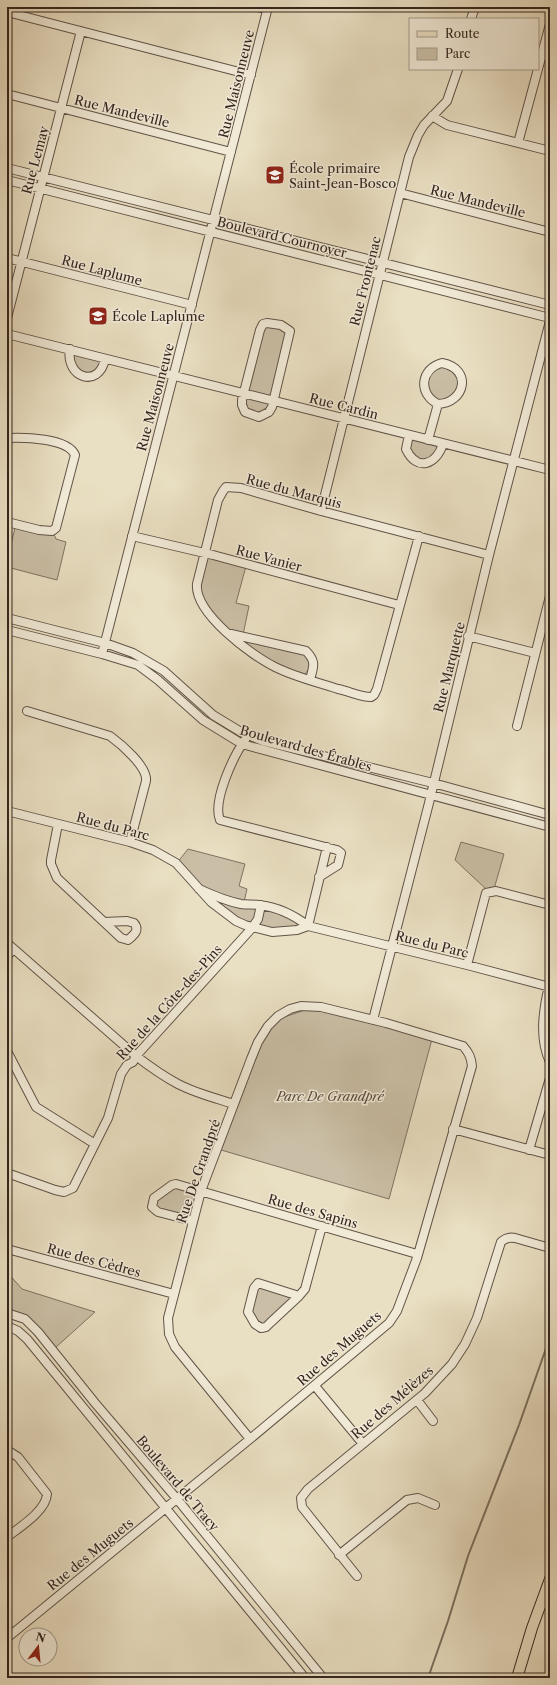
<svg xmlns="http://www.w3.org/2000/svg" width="557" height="1685" font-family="'Libre Caslon Text',serif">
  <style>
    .green { fill: #cabfa6; stroke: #7f7262 }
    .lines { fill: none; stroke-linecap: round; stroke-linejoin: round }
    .stream { stroke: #7b6f60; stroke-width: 2 }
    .minor-casing { stroke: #615448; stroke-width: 10 }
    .major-casing { stroke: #34251f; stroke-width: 12 }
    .minor { stroke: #f1ead7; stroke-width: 8 }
    .major { stroke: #e9dfc2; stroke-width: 10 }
    .labels { text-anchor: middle; stroke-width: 3; stroke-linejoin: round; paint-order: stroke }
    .street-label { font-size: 13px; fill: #34251f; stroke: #f1ead7 }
    .poi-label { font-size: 13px; fill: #34251f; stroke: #f1ead7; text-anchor: start }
    .park-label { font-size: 13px; font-style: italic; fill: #5a4c41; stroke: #f1ead7 }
  </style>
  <rect width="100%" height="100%" fill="#e9dfc2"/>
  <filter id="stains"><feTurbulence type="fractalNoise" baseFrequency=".005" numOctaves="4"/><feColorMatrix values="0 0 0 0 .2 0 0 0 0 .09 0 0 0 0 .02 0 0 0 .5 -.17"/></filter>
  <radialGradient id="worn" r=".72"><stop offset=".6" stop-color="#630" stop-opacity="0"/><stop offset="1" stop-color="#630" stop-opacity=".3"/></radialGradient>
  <path class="green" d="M265 327 288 330 272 403 262 416 246 412 244 393Z
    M69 351 103 360 94 375 75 371Z
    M442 366 456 370 460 390 438 404 428 395 427 379 435 369Z
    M409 435 443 444 440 451 422 462 409 453Z
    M16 524 53 532 56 539 66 542 57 580 7 567V560Z
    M206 556 246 566 236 603 249 606 243 635 302 650 312 666 302 677 241 646 199 597Z
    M461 842 504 854 494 889 487 890 455 860Z
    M188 849 245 864 239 886 247 889 244 902 199 889 177 863Z
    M205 894C238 902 270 907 299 924L296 928 272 929 239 920Z
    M311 1008 432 1039 389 1199 221 1150 267 1029 278 1019Z
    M174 1187 201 1191 192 1219 158 1211 154 1206 156 1199Z
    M7 1272 22 1289 95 1312 55 1348 33 1323 7 1311Z
    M259 1284 297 1298 265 1325 258 1327 250 1311Z"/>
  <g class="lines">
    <path class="stream" d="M428 1678 448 1621 468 1556 519 1425 550 1337"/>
    <defs>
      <path id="minor" d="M258 7 267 9
        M7 12 251 75
        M471 19 475 7
        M538 69 550 24
        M7 94 231 152
        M432 116 447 125 550 151
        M518 143 538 69
        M7 168 550 305
        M7 180 550 318
        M400 193 550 232
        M7 258 192 305
        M7 318 81 31
        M267 323 281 325 290 331 272 407 269 412 259 417 245 412 242 405V400L260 330 263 324Z
        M7 334 550 470
        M70 349C65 378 99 389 105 359
        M442 363C473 369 465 403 438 404 418 394 420 369 442 363Z
        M409 435 406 449C417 472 436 465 443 444
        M7 438C23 437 68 438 75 455L56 528 52 531 39 530 7 522
        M428 440 438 404
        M321 511 409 157 418 135 424 125 447 101 458 69
        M132 536 213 555 399 605
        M419 536 377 689 374 695 371 697C360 697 349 691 338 689 317 682 295 677 275 667 251 655 194 613 197 584L218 500 223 491 226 487 241 488 321 511 489 555
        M7 618 105 643 133 653 164 671 213 715 241 732 263 741 433 783 550 815
        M7 630 102 654 138 665 158 680 203 720 242 744 550 827
        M231 634 306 651C317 662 313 667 310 680
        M468 636 535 653
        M102 654 268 7
        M27 711 110 736C121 744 148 767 146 781L130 842
        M517 726 550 596
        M245 740C234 755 212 801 220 820L337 850 341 853 338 865 319 877
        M7 811 130 842 153 850 176 863 211 902 236 921 245 925 272 932 297 930 308 926
        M58 824 51 860V864L57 878 121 938 128 940C134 935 140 930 134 923L127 921 104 922
        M199 889C212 895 226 901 241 904 247 905 253 904 259 905 277 907 294 915 308 926L467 965 550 987
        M308 926 327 847
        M7 943 136 1056C149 1066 163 1076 178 1084 195 1093 215 1098 234 1104
        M7 956 14 949
        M467 965 486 893 496 891 550 905
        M549 986C543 1011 539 1039 550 1062
        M373 1020 429 803 489 555 550 321
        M7 1051 36 1107 95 1144
        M453 1129 550 1155
        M529 1150 550 1078
        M7 1173 55 1190 64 1192 73 1188 108 1118 121 1074 127 1065 133 1062 136 1056 252 928 258 919 261 905
        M193 1221 158 1212 152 1207 154 1198 172 1185 176 1184 417 1254
        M7 1249 174 1294
        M258 1283 299 1296 270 1323 266 1327 261 1328 255 1324 248 1312 254 1288Z
        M299 1296 305 1289 322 1226
        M7 1313 25 1319 38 1332 95 1403 177 1499 323 1678
        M7 1326 18 1331 27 1339 305 1678
        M315 1386 363 1444
        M417 1400 433 1421
        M7 1450 18 1457 47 1494C46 1511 20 1527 7 1537
        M339 1555 407 1500 418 1498 435 1505
        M357 1576 302 1507 301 1498 308 1489 425 1393 452 1364 465 1344 477 1318 501 1242C505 1238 510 1237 515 1238L550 1248
        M7 1638 250 1439 389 1323 397 1311 417 1258 472 1066C471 1057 469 1053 463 1046L386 1023 321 1007 301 1006 290 1009 278 1016 268 1026 258 1042 251 1059 201 1191 168 1318 169 1334 175 1347 250 1439"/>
      <path id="major" d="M517 1678 532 1628 550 1579"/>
    </defs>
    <use href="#minor" class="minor-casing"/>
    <use href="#major" class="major-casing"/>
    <use href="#minor" class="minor"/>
    <use href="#major" class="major"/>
  </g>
  <defs>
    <symbol id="school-square" viewBox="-11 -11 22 22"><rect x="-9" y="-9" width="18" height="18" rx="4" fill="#8f2418" stroke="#f1ead7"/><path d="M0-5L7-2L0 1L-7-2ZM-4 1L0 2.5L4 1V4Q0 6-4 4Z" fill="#fff"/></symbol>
  </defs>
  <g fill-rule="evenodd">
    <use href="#school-square" x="264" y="164" width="22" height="22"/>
    <use href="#school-square" x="87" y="305" width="22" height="22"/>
  </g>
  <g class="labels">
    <g class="street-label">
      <text transform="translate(236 84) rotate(-76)" y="5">Rue Maisonneuve</text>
      <text transform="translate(122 111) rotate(14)" y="5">Rue Mandeville</text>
      <text transform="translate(35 160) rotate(-75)" y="5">Rue Lemay</text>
      <text transform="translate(478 201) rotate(14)" y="5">Rue Mandeville</text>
      <text transform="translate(282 237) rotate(14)" y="5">Boulevard Cournoyer</text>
      <text transform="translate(102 270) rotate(15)" y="5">Rue Laplume</text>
      <text transform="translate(365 281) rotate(-76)" y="5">Rue Frontenac</text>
      <text transform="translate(155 397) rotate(-75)" y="5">Rue Maisonneuve</text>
      <text transform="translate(344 406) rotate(14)" y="5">Rue Cardin</text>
      <text transform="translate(294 491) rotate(15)" y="5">Rue du Marquis</text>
      <text transform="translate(269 558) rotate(15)" y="5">Rue Vanier</text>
      <text transform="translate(449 667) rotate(-76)" y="5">Rue Marquette</text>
      <text transform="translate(306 748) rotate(16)" y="5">Boulevard des Érables</text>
      <text transform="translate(113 826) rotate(15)" y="5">Rue du Parc</text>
      <text transform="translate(432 944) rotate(14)" y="5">Rue du Parc</text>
      <text transform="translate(169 1002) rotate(-48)" y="5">Rue de la Côte-des-Pins</text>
      <text transform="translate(198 1171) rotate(-71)" y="5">Rue De Grandpré</text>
      <text transform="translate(313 1211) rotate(16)" y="5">Rue des Sapins</text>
      <text transform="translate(94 1260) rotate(15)" y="5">Rue des Cèdres</text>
      <text transform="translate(339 1348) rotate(-41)" y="5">Rue des Muguets</text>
      <text transform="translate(392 1402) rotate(-41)" y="5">Rue des Mélèzes</text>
      <text transform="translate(178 1483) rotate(50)" y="5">Boulevard de Tracy</text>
      <text transform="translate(90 1554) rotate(-39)" y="5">Rue des Muguets</text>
    </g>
    <g class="poi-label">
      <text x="289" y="173">École primaire<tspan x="289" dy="15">Saint-Jean-Bosco</tspan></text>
      <text x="112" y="321">École Laplume</text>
    </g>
    <g class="park-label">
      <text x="330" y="1101">Parc De Grandpré</text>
    </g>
  </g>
  <rect width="557" height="1685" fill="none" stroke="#e9dfc2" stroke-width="24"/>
  <rect x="8" y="8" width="541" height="1669" fill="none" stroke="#34251f" stroke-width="2"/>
  <rect x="12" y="12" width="533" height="1661" fill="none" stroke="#34251f"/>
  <rect x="409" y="18" width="130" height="52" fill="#f1ead7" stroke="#a59b8d"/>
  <rect x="417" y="31" width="20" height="6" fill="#e9dfc2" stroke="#a59b8d"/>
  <text x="445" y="38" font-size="12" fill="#34251f">Route</text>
  <rect x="417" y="48" width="20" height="12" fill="#cabfa6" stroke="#a59b8d"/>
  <text x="445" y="58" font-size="12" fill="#34251f">Parc</text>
  <g transform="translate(38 1647) rotate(16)"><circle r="19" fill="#f1ead7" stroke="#a59b8d"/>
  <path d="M0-3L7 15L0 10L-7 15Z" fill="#8f2418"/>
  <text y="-6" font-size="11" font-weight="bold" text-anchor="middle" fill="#34251f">N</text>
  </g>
  <rect width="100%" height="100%" filter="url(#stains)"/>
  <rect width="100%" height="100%" fill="url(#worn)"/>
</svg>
